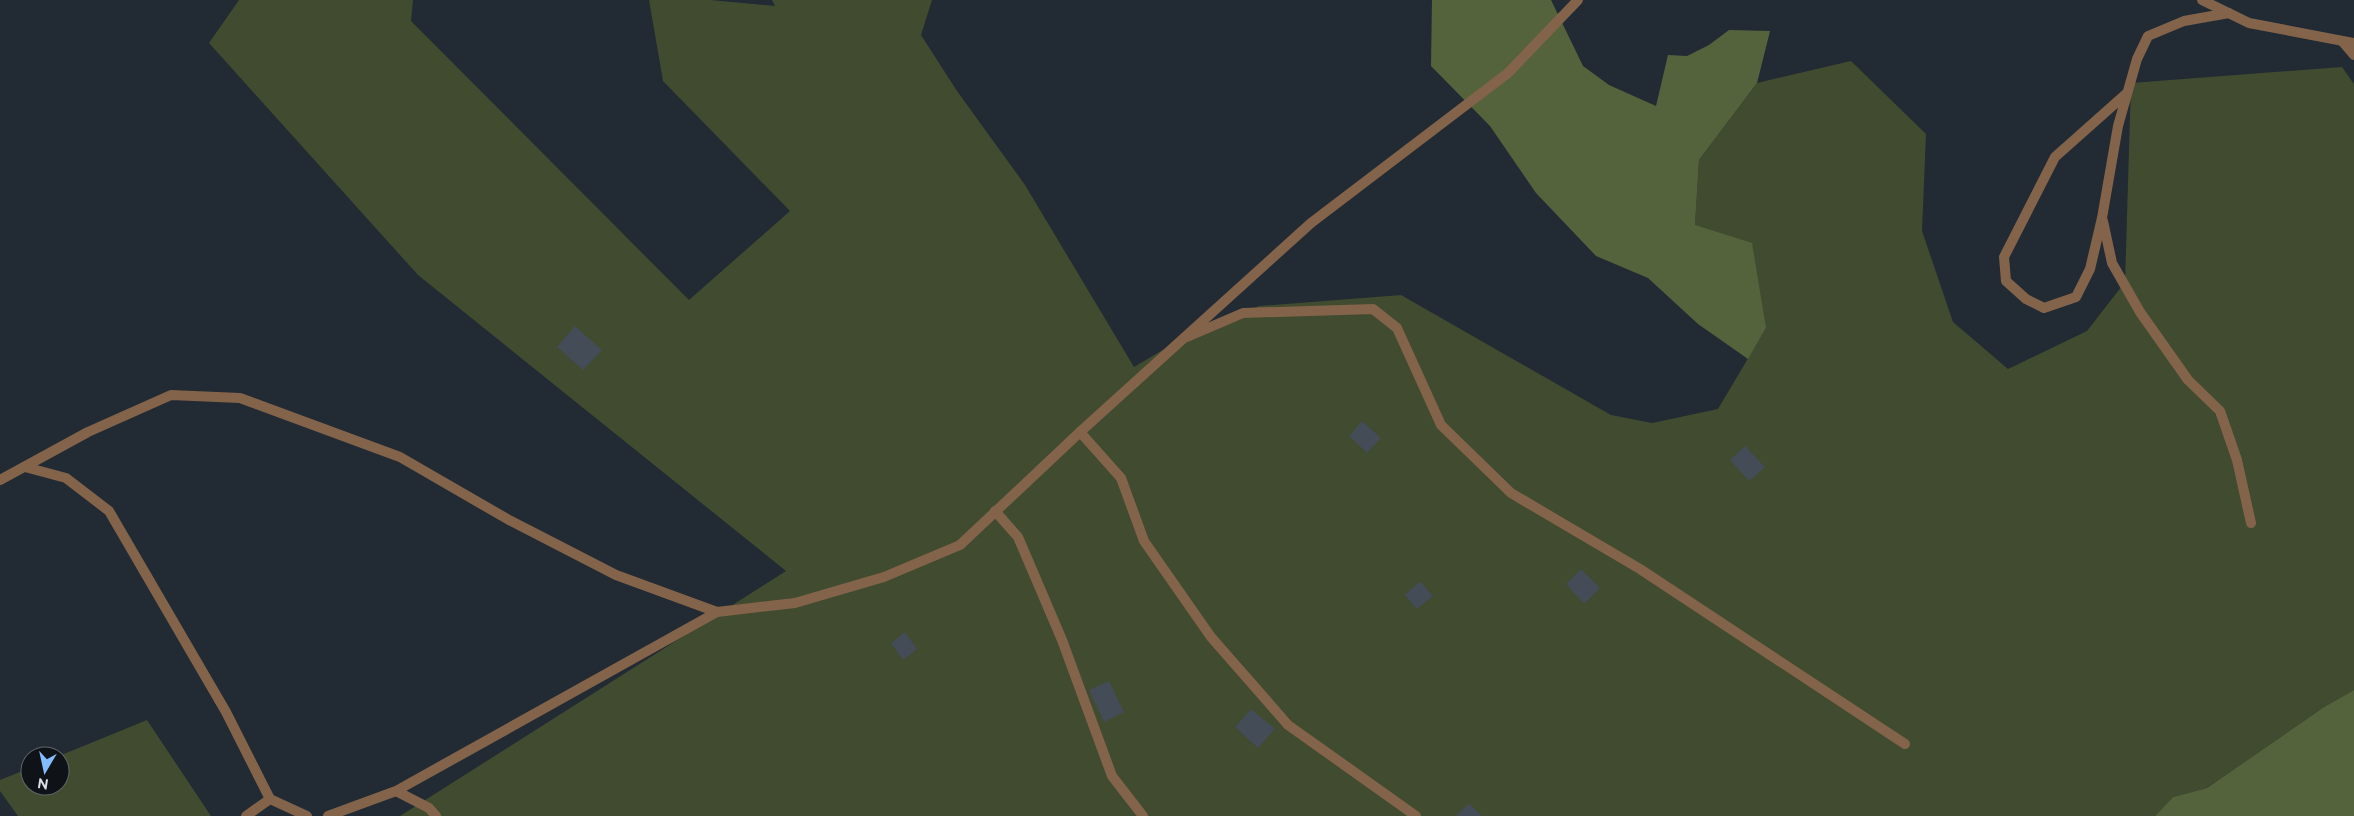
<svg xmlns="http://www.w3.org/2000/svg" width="2354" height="816" font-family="Raleway,sans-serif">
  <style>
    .green { fill: #414b2f }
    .forest { fill: #55633c }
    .building { fill: #434c57 }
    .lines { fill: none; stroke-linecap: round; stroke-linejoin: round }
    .lane { stroke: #83644a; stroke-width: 10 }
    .street { stroke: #83644a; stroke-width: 10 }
  </style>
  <rect width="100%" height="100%" fill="#222a34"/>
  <path class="green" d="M239 0H413L411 21 689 300 790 211 663 81 649 0H710L775 6 772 0H932L921 35 957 91 1025 185 1134 367 1181 339 1259 306 1401 295 1611 415 1652 423 1718 409 1766 328 1695 225 1699 160 1757 83 1851 61 1926 134 1922 231 1953 322 2008 369 2087 331 2125 282 2131 83 2342 67 2354 84V690L2324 707 2207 788 2173 797 2155 816H400L786 571 418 275 209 43Z
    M147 720 211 816H18L0 791V780L30 768V786H60L59 756Z"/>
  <path class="forest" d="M1432 0H1551L1583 66 1609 85 1656 106 1668 55 1687 56 1709 45 1729 30 1770 31 1757 83 1699 160 1695 225 1752 243 1766 328 1748 359 1698 324 1648 278 1596 256 1536 193 1490 126 1431 66Z
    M2354 690V816H2155L2173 797 2207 788 2324 707Z"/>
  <path class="building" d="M575 326 602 350 583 370 557 347Z
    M1362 421 1381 438 1367 453 1349 436Z
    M1745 446 1765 467 1749 481 1730 460Z
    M1581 569 1600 588 1584 604 1566 584Z
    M1420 581 1433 596 1417 609 1405 595Z
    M905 632 917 649 903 660 891 643Z
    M1109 681 1124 712 1104 722 1089 690Z
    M1251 709 1275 729 1258 748 1235 727Z
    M1469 803 1482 816H1456Z"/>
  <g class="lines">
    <path class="lane" d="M2342 41 2354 55
      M2127 93 2055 157 2004 257 2006 281 2026 299 2044 308 2076 297 2090 269 2102 218 2118 126 2137 59 2148 36 2184 21 2229 13
      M2103 221 2112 263 2140 312 2188 380 2220 411 2237 460 2251 523
      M1187 337 1243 313 1373 309 1397 328 1441 425 1511 493 1640 569 1905 744
      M1080 432 1121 478 1144 541 1211 637 1288 725 1416 816
      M25 467 66 478 109 511 226 712 270 799 307 816
      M995 511 1018 537 1062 640 1112 776 1143 816
      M396 791 429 808 436 816
      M246 816 270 799
      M328 816 396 791 717 612"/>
    <path class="street" d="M2202 0 2249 23 2354 43
      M0 480 88 432 171 395 240 398 400 457 509 520 616 575 717 612 795 603 884 577 960 545 1080 432 1311 223 1508 73 1578 0"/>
  </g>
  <g transform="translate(45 771) rotate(189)"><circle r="24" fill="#0f1217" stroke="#61656b"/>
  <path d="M0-4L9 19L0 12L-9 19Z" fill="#84bcfb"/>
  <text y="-8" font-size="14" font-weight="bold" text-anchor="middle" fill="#dce2e9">N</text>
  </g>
</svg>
